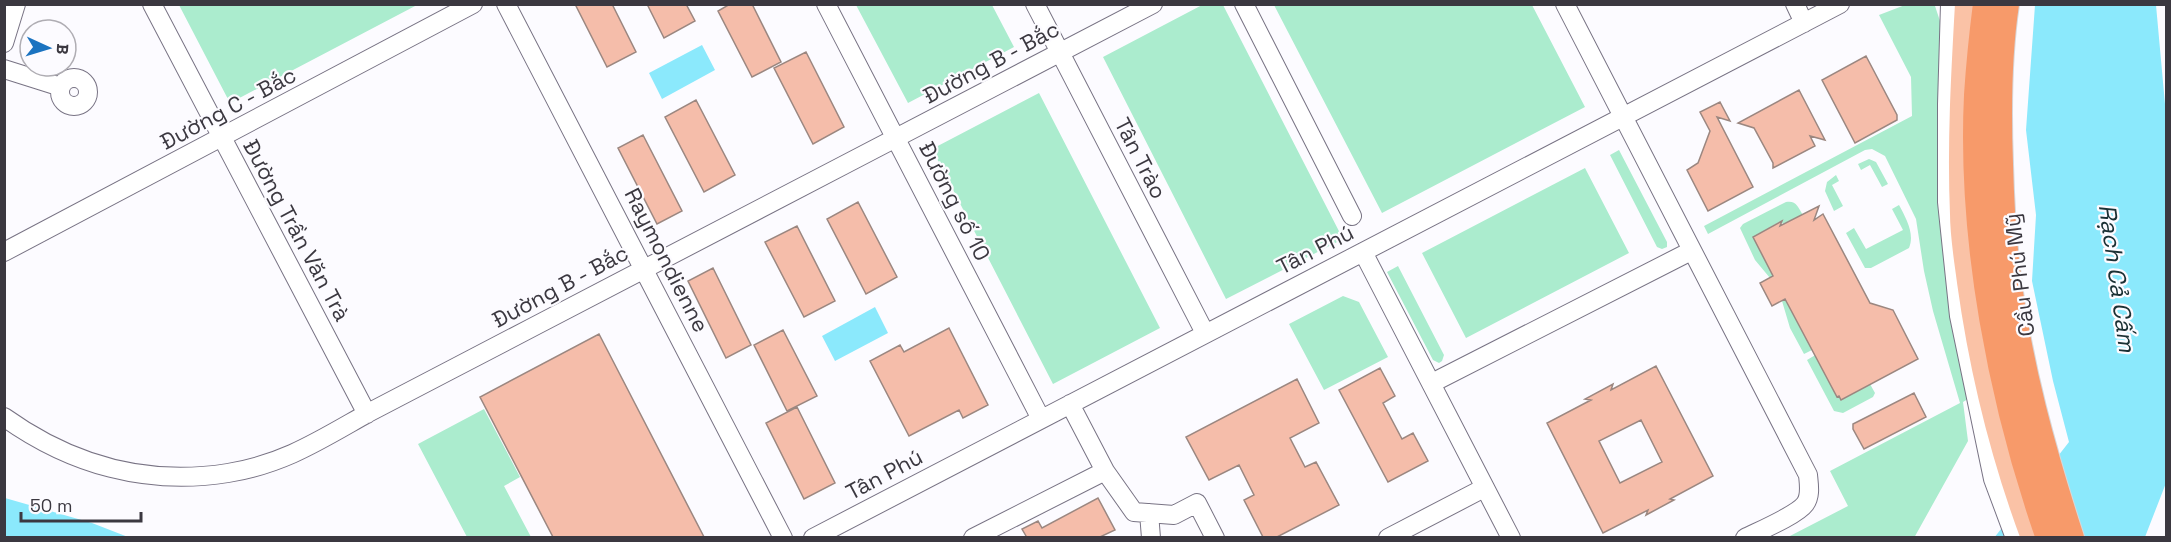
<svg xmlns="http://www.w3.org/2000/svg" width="2171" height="542" font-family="'Space Grotesk',sans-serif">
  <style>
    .green { fill: #abecce }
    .water { fill: #8be9fc }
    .building { fill: #f5bdaa; stroke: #9b8780; stroke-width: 1.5; fill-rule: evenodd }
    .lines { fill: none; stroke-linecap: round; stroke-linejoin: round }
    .minor-casing { stroke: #787384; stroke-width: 20 }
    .major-casing { stroke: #d8d7d9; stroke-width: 25 }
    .highway-casing { stroke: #d8d7d9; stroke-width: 28 }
    .minor { stroke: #fff; stroke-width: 18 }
    .major { stroke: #fac2a6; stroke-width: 22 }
    .highway { stroke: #f79a6a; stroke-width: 26 }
    .labels { text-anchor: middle; stroke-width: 4.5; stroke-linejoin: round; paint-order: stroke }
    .street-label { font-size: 22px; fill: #3b3840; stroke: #fcfbff }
    .water-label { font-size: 24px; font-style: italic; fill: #1a3034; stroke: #fcfbff }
  </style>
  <rect width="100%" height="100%" fill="#fcfbff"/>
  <path class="green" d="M1204 4 1223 5 1343 239 1226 299 1103 57Z
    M179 5H417L230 103Z
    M856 5H992L1014 47 908 103Z
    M1274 5H1532L1585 107 1382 213Z
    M1905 5H1931L1935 6 1942 27 1968 399 1963 402 1968 441 1914 538 1788 537 1848 506 1830 471 1960 403 1933 311 1924 271 1916 219 1885 156 1872 149 1865 150 1708 234 1704 226 1912 116 1911 77 1879 15Z
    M1039 93 1160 328 1053 384 932 149Z
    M1619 150 1667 242V247L1662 249 1657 247 1610 155Z
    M1869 159 1876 162 1888 184 1882 187 1870 165 1861 170 1858 164Z
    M1585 168 1629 253 1466 338 1422 253Z
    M1836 175 1839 181 1832 185 1843 206 1834 211 1825 191 1827 182Z
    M1786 202C1796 200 1798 207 1803 215L1783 224 1781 221 1753 237 1773 276 1770 278 1755 260 1740 228 1743 224Z
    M1899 205C1906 218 1915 234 1909 248L1871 268H1865L1846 233 1854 228 1866 249 1903 230 1892 209Z
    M1398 266 1444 355 1442 361 1439 363 1433 360 1387 272Z
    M1343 296 1359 302 1388 357 1324 390 1289 324Z
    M1785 299 1806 339 1816 334 1822 345 1804 354 1790 328 1782 301Z
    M1817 354 1841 400 1870 384 1875 393 1873 397 1843 413 1834 411 1807 360Z
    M484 409 520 477 504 486 531 537H467L418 444Z"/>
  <path class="water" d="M2035 5H2156L2166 115V483L2145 537 1994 538 2069 442 2053 381 2032 281 2036 215 2026 130Z
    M702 45 715 70 662 99 649 73Z
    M875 307 888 333 835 361 822 336Z
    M5 498 92 523 128 537H5Z"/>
  <path class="building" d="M575 4H612L636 52 607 67Z
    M647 4H686L695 21 664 38Z
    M730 4H752L781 62 752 77 718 11Z
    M806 52 844 127 813 144 774 68Z
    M1866 56 1897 115V120L1855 143 1822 80Z
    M1799 90 1825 140 1810 136 1815 146 1773 168V163L1754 128 1738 123Z
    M696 100 735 175 704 192 665 117Z
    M1720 102 1730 121 1717 117 1753 187 1708 211 1687 170 1698 163 1710 131 1700 112Z
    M643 135 682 211 657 224 618 148Z
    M858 202 897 277 866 294 827 219Z
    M1819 206 1814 220 1823 214 1870 303 1893 310 1918 359 1841 400 1839 396 1837 397 1785 299 1772 306 1760 283 1773 276 1753 237 1782 221 1780 226Z
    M797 226 835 301 804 317 765 242Z
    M713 268 751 345 726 358 688 281Z
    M949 328 988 405 963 418 959 410 909 436 870 361 900 345 904 352Z
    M783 330 817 396 787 411 754 345Z
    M599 334 704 537H553L480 397Z
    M1656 366 1713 476 1670 499 1674 500 1646 515 1648 510 1603 533 1547 423 1591 400 1585 399 1613 384 1611 390ZM1641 420 1662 462 1620 483 1599 441Z
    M1380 368 1395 396 1383 403 1402 439 1413 433 1428 461 1388 482 1339 390Z
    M1297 379 1319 423 1290 438 1305 467 1316 462 1339 505 1277 537H1263L1244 500 1254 495 1239 465 1209 480 1186 437Z
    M1914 393 1926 417 1864 449 1853 429V424Z
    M797 407 835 483 804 499 766 423Z
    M1098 498 1115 530 1100 537H1023L1026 536 1022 529 1038 521 1042 528Z"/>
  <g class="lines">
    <defs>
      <path id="minor" d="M152 4 367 414
        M506 4 783 538
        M826 4 1041 419
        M1035 4 1205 333
        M1244 4 1352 216
        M1565 4 1808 475C1809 485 1811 496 1805 504 1797 515 1759 531 1745 538
        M1795 4 1804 23
        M1950 4 1947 104V202L1959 316 1993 479 2015 538
        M4 43 16 4
        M4 69 61 87
        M60 92a14 14 0 1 1 28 0a14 14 0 1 1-28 0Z
        M4 252 473 4
        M1363 252 1511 538
        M1432 383 1691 251
        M1070 404 1105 471 1134 512 1174 515 1197 503 1215 538
        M4 417C71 465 147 486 228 473 284 464 320 440 368 413 423 384 478 356 533 327 739 218 947 113 1153 4
        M1149 513 1151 538
        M813 538 1840 4
        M973 538 1105 471
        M1388 538 1484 488"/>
      <path id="major" d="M1966 4C1962 74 1958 144 1961 214 1961 236 1965 259 1968 282 1980 369 2001 455 2032 538"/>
      <path id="highway" d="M1986 4C1982 35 1979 65 1977 95 1970 240 2001 401 2049 538
        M2006 4C1998 57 1998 111 2000 164 2001 201 2003 240 2008 277 2019 366 2043 452 2071 538"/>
    </defs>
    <use href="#minor" class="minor-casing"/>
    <use href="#major" class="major-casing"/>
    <use href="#highway" class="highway-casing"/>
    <use href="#minor" class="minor"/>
    <use href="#major" class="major"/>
    <use href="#highway" class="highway"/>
  </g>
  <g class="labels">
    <g class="street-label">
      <text transform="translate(991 62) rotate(-28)" y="8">Đường B - Bắc</text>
      <text transform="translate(228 108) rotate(-28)" y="8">Đường C - Bắc</text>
      <text transform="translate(1141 158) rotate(63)" y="8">Tân Trào</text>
      <text transform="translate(955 201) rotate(63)" y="8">Đường số 10</text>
      <text transform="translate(297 230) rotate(62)" y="8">Đường Trần Văn Trà</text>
      <text transform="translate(1315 249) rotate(-27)" y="8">Tân Phú</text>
      <text transform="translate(667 260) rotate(63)" y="8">Raymondienne</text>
      <text transform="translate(2019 275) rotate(-97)" y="8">Cầu Phú Mỹ</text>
      <text transform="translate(560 286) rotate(-28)" y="8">Đường B - Bắc</text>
      <text transform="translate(884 474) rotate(-28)" y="8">Tân Phú</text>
    </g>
    <g class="water-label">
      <text transform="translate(2117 278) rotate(82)" y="8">Rạch Cả Cấm</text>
    </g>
  </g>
  <rect width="2171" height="542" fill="none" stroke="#3b3840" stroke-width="12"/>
  <g transform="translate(48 48) rotate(94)"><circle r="28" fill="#fcfbff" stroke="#afadb3" stroke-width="1.5"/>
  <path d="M0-4.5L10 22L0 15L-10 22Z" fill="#1b73c0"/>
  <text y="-9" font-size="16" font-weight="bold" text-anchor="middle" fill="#3b3840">B</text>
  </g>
  <path d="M21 512v9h120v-9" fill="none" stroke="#3b3840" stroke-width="3"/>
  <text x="30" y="512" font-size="18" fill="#3b3840" stroke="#fcfbff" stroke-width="4.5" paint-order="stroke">50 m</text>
</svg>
